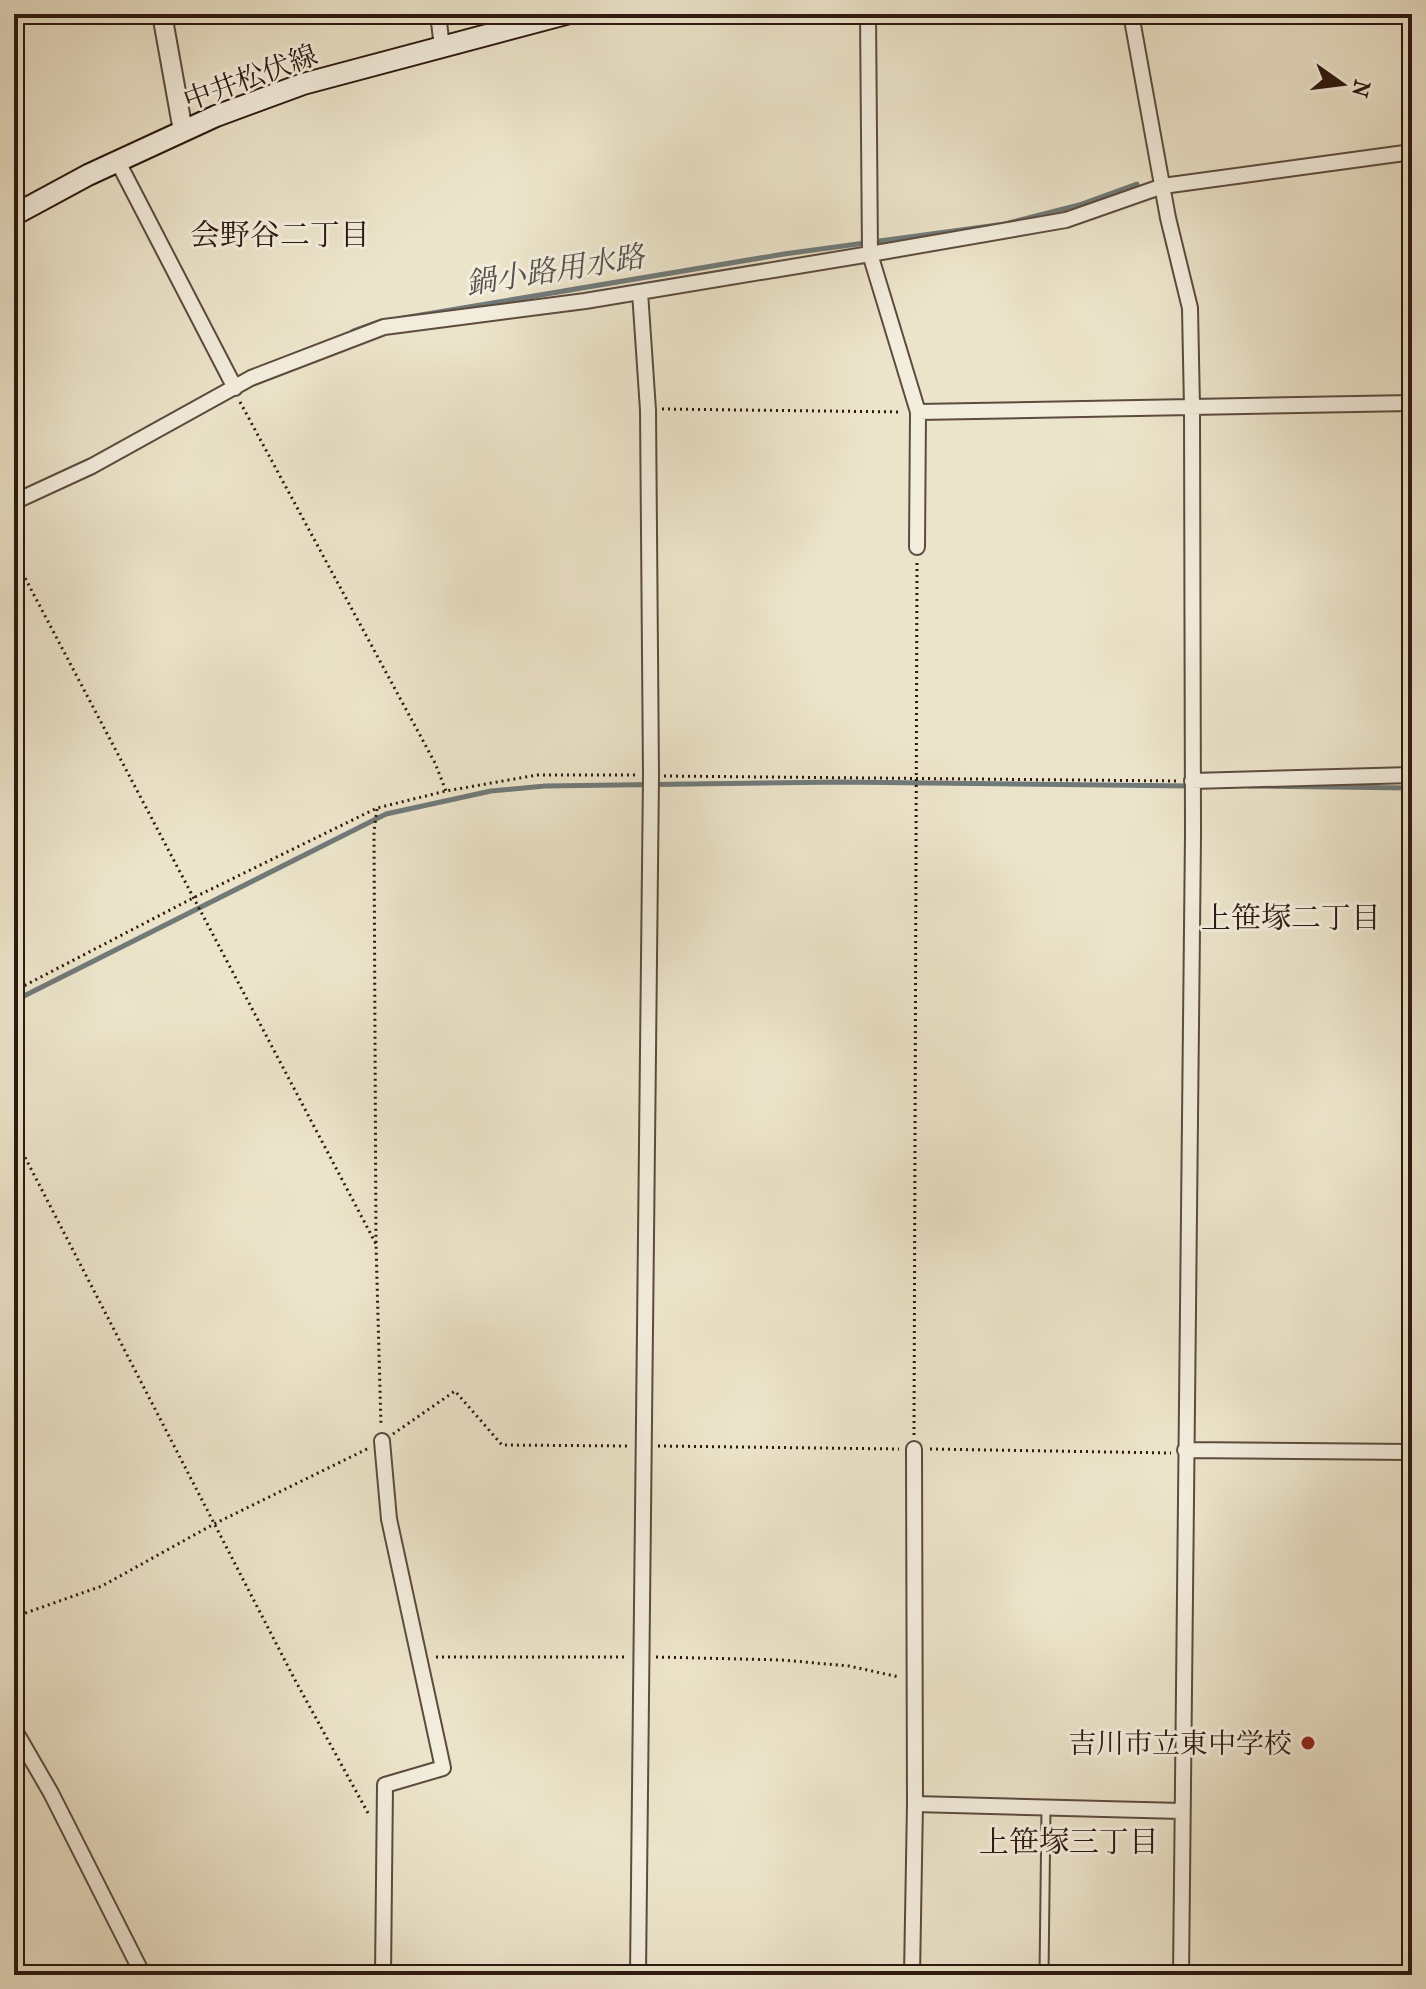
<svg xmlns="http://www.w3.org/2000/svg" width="1426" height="1989" font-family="'IM FELL French Canon','Noto Serif JP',serif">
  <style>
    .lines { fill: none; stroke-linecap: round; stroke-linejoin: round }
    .stream { stroke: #707a79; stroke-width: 5 }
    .service-casing { stroke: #5d4b3e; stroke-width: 11 }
    .minor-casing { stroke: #5d4b3e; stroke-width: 18 }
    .tertiary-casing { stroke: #5d4b3e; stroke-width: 22 }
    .secondary-casing { stroke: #2d1810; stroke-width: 24 }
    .path { stroke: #2d1810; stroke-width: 3; stroke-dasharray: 2 4; stroke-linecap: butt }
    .service { stroke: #f3eddd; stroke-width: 7 }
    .minor { stroke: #f3eddd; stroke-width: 14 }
    .tertiary { stroke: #f3eddd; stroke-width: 18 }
    .secondary { stroke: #f3eddd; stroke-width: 20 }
    .poi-dot { fill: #8f2418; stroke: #f3eddd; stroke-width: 3 }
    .labels { text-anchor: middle; stroke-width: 6; stroke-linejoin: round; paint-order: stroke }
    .street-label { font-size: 28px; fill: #2d1810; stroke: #f3eddd }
    .poi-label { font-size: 28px; fill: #2d1810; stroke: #f3eddd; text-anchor: end }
    .neighbourhood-label { font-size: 30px; fill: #2d1810; stroke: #f3eddd }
    .water-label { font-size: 30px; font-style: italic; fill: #54514d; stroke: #f3eddd }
  </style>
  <rect width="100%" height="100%" fill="#ece4ca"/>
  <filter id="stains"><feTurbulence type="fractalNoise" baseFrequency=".0025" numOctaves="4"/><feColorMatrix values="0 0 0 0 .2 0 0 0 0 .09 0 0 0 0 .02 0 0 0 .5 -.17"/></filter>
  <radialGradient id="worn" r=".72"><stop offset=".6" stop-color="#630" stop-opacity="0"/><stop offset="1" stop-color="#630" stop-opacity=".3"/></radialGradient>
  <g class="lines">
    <path class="stream" d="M403 318 784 254 1005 224 1079 205 1137 184
      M353 331 381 321
      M1249 786 1412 788
      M14 1001 386 814 491 791 545 786 840 782 1191 786"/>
    <defs>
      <path id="service" d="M1044 1975 1046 1808"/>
      <path id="minor" d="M438 14 442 47
        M868 14 870 254 918 412 917 547
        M1131 14 1168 218 1190 308 1192 408 1193 834 1181 1975
        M118 162 235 388
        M918 412 1412 403
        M14 502 92 466 251 378 384 327 585 301 870 254 1066 220 1163 186 1412 152
        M1192 781 1412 775
        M382 1441 389 1519 443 1768 385 1785 383 1975
        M1185 1450 1412 1452
        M14 1729 51 1793 143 1975
        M915 1804 1182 1811
        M638 1975 651 775 648 410 640 292
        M912 1975 915 1804 914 1449"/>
      <path id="tertiary" d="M162 14 183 131"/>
      <path id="secondary" d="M14 215 88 175 216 116 303 84 566 14"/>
    </defs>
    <use href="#service" class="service-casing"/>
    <use href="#minor" class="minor-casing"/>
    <use href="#tertiary" class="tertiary-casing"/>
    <use href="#secondary" class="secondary-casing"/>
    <path class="path" d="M240 402 435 763 446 791
      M662 409 902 412
      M14 557 376 1244
      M664 776 1177 781
      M377 809 374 831 376 1244 381 1426
      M14 991 195 897 377 808 446 791 537 775H637
      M14 1136 295 1680 368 1813
      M393 1434 455 1391 502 1445 631 1446
      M914 1435 917 563
      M658 1446 899 1449
      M930 1449 1171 1453
      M14 1626 20 1615 102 1586 214 1524 369 1448
      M436 1657H628
      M656 1657 782 1660 849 1666 899 1677"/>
    <use href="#service" class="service"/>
    <use href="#minor" class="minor"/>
    <use href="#tertiary" class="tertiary"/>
    <use href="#secondary" class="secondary"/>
  </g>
  <circle class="poi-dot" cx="1308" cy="1743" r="8"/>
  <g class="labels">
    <g class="street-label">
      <text transform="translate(250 77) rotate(-20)" y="10">中井松伏線</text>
    </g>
    <g class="poi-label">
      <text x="1292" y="1753">吉川市立東中学校</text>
    </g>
    <g class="neighbourhood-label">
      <text x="280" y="245">会野谷二丁目</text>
      <text x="1291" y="928">上笹塚二丁目</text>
      <text x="1069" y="1852">上笹塚三丁目</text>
    </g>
    <g class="water-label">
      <text transform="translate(555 270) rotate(-9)" y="10">鍋小路用水路</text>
    </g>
  </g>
  <rect width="1426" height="1989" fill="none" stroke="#ece4ca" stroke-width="48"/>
  <rect x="16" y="16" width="1394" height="1957" fill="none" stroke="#2d1810" stroke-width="4"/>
  <rect x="24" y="24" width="1378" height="1941" fill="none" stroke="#2d1810" stroke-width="2"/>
  <g transform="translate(1342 84) rotate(104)" stroke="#f3eddd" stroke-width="6" paint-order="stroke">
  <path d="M0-6L14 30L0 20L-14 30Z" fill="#2d1810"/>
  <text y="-12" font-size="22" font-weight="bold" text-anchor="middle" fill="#2d1810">N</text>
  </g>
  <rect width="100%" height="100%" filter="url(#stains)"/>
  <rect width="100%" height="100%" fill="url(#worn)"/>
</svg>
